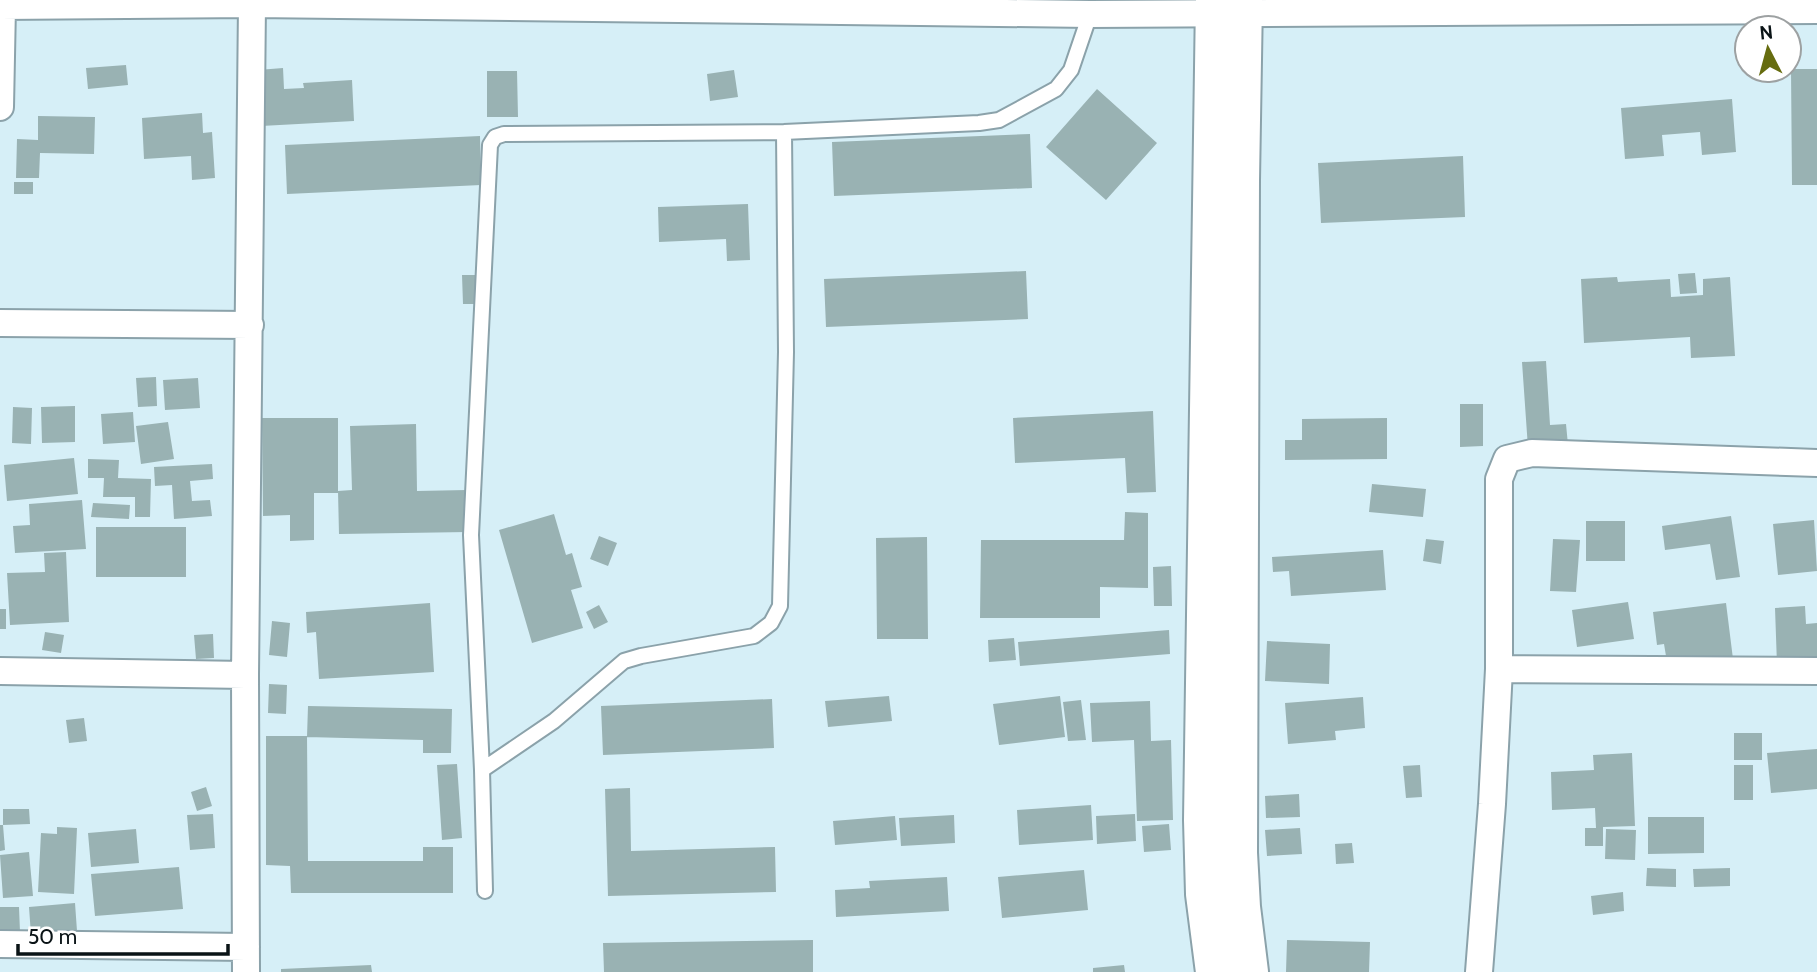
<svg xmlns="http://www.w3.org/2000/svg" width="1817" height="972" font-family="Cabin,sans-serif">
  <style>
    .building { fill: #99b2b3 }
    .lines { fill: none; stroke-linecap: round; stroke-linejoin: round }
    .lane-casing { stroke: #8ba2aa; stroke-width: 18 }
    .street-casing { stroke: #8ba2aa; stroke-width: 30 }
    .secondary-casing { stroke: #8ba2aa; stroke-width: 42 }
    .lane { stroke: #fff; stroke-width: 14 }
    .street { stroke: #fff; stroke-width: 26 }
    .secondary { stroke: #fff; stroke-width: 38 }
  </style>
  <rect width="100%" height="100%" fill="#d6eff7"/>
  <path class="building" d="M126 65 128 85 88 89 86 68Z
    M283 68 284 89 304 88 303 83 352 80 354 121 261 126 258 70Z
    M1791 69H1817V185H1792Z
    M734 70 738 97 710 101 707 74Z
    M487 71H517L518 117H487Z
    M1097 89 1157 143 1106 200 1046 147Z
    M1732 99 1736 152 1702 155 1700 132 1662 135 1664 156 1625 159 1621 108Z
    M202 113 203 133 212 132 215 178 192 180 191 156 144 159 142 118Z
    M38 116 95 117 94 154 40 153 39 178H16L17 139 38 140Z
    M1030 134 1032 188 834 196 832 142Z
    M480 136 481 185 287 194 285 145Z
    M1463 156 1465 217 1321 223 1318 163Z
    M14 182H33V194H14Z
    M748 204 750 260 727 261 726 239 659 242 658 207Z
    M1026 271 1028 319 826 327 824 279Z
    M1695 273 1697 293 1680 294 1678 274Z
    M462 275H475L476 304H463Z
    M1617 277 1618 282 1670 279 1671 297 1703 295V279L1730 277 1735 356 1691 358 1690 337 1584 343 1581 279Z
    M1546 361 1550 425 1566 424 1568 445 1528 448 1522 362Z
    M156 377 157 406 138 407 136 378Z
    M198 378 200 408 165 410 163 380Z
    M1460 404H1483V446L1460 447Z
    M75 406V442L42 443 41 407Z
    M13 407 32 408 31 444 12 443Z
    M1153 411 1156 492 1127 493 1125 458 1015 463 1013 418Z
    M133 412 135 442 103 444 101 414Z
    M262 418H338V493H314V540L290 541V515L263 516Z
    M1387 418V459L1285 460V440H1302V419Z
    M168 422 174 459 141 464 136 426Z
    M416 424 417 491 467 490 468 532 339 534 338 491 352 490 350 426Z
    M74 458 78 494 7 501 4 465Z
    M88 459 119 460 118 478 151 479 150 517H135V497H103L104 478H88Z
    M212 464 213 479 190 481 192 501 210 500 212 516 174 519 172 485 155 486 154 467Z
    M1372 484 1426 489 1423 517 1369 512Z
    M82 500 86 549 15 553 13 526 30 525 29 504Z
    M93 503 130 505 129 519 91 517Z
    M1125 512 1148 513V588L1100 587V618H980L981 540H1124Z
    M554 514 566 555 572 553 582 587 571 590 583 628 532 643 499 530Z
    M1731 516 1740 577 1716 580 1710 544 1665 550 1662 526Z
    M1814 520 1817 571 1778 575 1773 524Z
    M1586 521H1625V561H1586Z
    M96 527H186V577H96Z
    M599 536 617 543 608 566 590 559Z
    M927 537 928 639H877L876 538Z
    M1426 539 1444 541 1441 564 1423 561Z
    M1553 539 1580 540 1576 592 1550 591Z
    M1383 550 1386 590 1291 596 1289 571 1273 572 1272 557Z
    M66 552 69 622 10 625 7 573 45 572 44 553Z
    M1171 566 1172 606H1154L1153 567Z
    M1628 602 1634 639 1577 647 1572 610Z
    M430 603 434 672 319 679 316 632 307 633 306 612Z
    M1726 603 1733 659 1668 668 1664 644 1657 645 1653 612Z
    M599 605 608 622 594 629 586 612Z
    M1805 606 1806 624 1817 623V662L1777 665 1775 608Z
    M0 609H6V629H0Z
    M272 621 290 623 287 657 269 655Z
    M1169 630 1170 654 1020 666 1018 642Z
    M45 632 64 635 61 653 42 650Z
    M213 634 214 658 196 659 194 635Z
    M1014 638 1016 660 989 662 988 640Z
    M1267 641 1330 644 1329 684 1265 681Z
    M269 684 287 685 286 714 268 713Z
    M889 696 892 721 828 727 825 701Z
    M1060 696 1065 737 999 745 993 704Z
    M1363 697 1365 728 1335 731 1336 740 1288 744 1285 703Z
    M772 699 774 748 603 755 601 706Z
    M1081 700 1086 740 1068 741 1063 702Z
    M1150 701 1151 741 1171 740 1173 820 1137 821 1134 740 1092 742 1090 703Z
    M308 706 452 709 451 753H423V740L307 737Z
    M84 718 87 741 69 743 66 720Z
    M1734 733H1762V760H1734Z
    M266 736H307L308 861H423V847H453V893H291L290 866 266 865Z
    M1817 749V789L1771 793 1767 753Z
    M1632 753 1635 826 1603 827V846H1585V828H1596L1595 808 1552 810 1551 772 1594 770 1593 755Z
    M457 764 462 838 442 840 437 765Z
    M1420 765 1422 797 1406 798 1403 766Z
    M1734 765H1753V800H1734Z
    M206 787 212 806 197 811 191 792Z
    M630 788 631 851 775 847 776 892 608 896 605 789Z
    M1299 794 1300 817 1266 818 1265 796Z
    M1091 805 1093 840 1019 845 1017 810Z
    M3 809H29L30 824 3 825Z
    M213 814 215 848 190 850 187 815Z
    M1135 814 1136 841 1097 844 1096 816Z
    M954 815 955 843 901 846 899 818Z
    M895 816 897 840 835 845 833 821Z
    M1648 817H1704V853L1648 854Z
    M1169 824 1171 850 1144 852 1142 826Z
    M0 825H3L5 850 0 851Z
    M57 827 77 828 74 894 38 892 41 833 57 834Z
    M1300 828 1302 854 1267 856 1265 830Z
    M136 829 139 863 91 867 88 833Z
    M1606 829 1636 830 1635 860 1605 859Z
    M1352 843 1354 863 1336 864 1335 844Z
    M29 852 33 896 3 898 0 855Z
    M179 867 183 909 95 916 91 874Z
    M1647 868 1676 869V887L1646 886Z
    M1730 868V886L1694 887 1693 869Z
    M1084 870 1088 910 1002 918 998 877Z
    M947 877 949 911 836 917 835 890 870 888 869 881Z
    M1623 892 1624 911 1593 915 1591 896Z
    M75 903 77 931 31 935 29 907Z
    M0 907H19L20 932H0Z
    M813 940V972H604L603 943Z
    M1287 940 1370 942 1369 972H1286Z
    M371 965 372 972H281V969Z
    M1124 965 1125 972H1093V968Z"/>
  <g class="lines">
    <defs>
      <path id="lane" d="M482 770 554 721 624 661 641 656 754 636 771 623 780 606 786 352 784 132
        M485 891 482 770 471 535 490 145 495 137 504 134 784 132 979 123 999 120 1056 89 1071 70 1090 14"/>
      <path id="street" d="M0 6 252 4 1090 14 1817 10
        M0 107 2 6
        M0 323 250 325
        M1499 669 1817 671
        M0 671 245 675
        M0 944 246 947
        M246 972 245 675 252 4
        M1479 972 1492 804 1499 669V479L1507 459 1532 453 1817 463"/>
      <path id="secondary" d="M1243 0 1240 180 1238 853 1241 907 1249 972
        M1215 972 1205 894 1203 820 1215 0"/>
    </defs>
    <use href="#lane" class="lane-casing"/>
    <use href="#street" class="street-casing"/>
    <use href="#secondary" class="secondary-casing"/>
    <use href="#lane" class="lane"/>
    <use href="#street" class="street"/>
    <use href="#secondary" class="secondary"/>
  </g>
  <g transform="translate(1768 49) rotate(354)"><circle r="33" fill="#ffffff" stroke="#9da1a2" stroke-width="2"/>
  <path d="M0-5L12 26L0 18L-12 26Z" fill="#666c0f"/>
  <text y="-10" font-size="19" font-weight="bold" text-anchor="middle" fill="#0a1316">N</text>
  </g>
  <path d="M18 944v10h210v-10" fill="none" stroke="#0a1316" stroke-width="3.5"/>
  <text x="28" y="944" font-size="21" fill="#0a1316" stroke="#ffffff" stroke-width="5" paint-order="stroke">50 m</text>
</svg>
